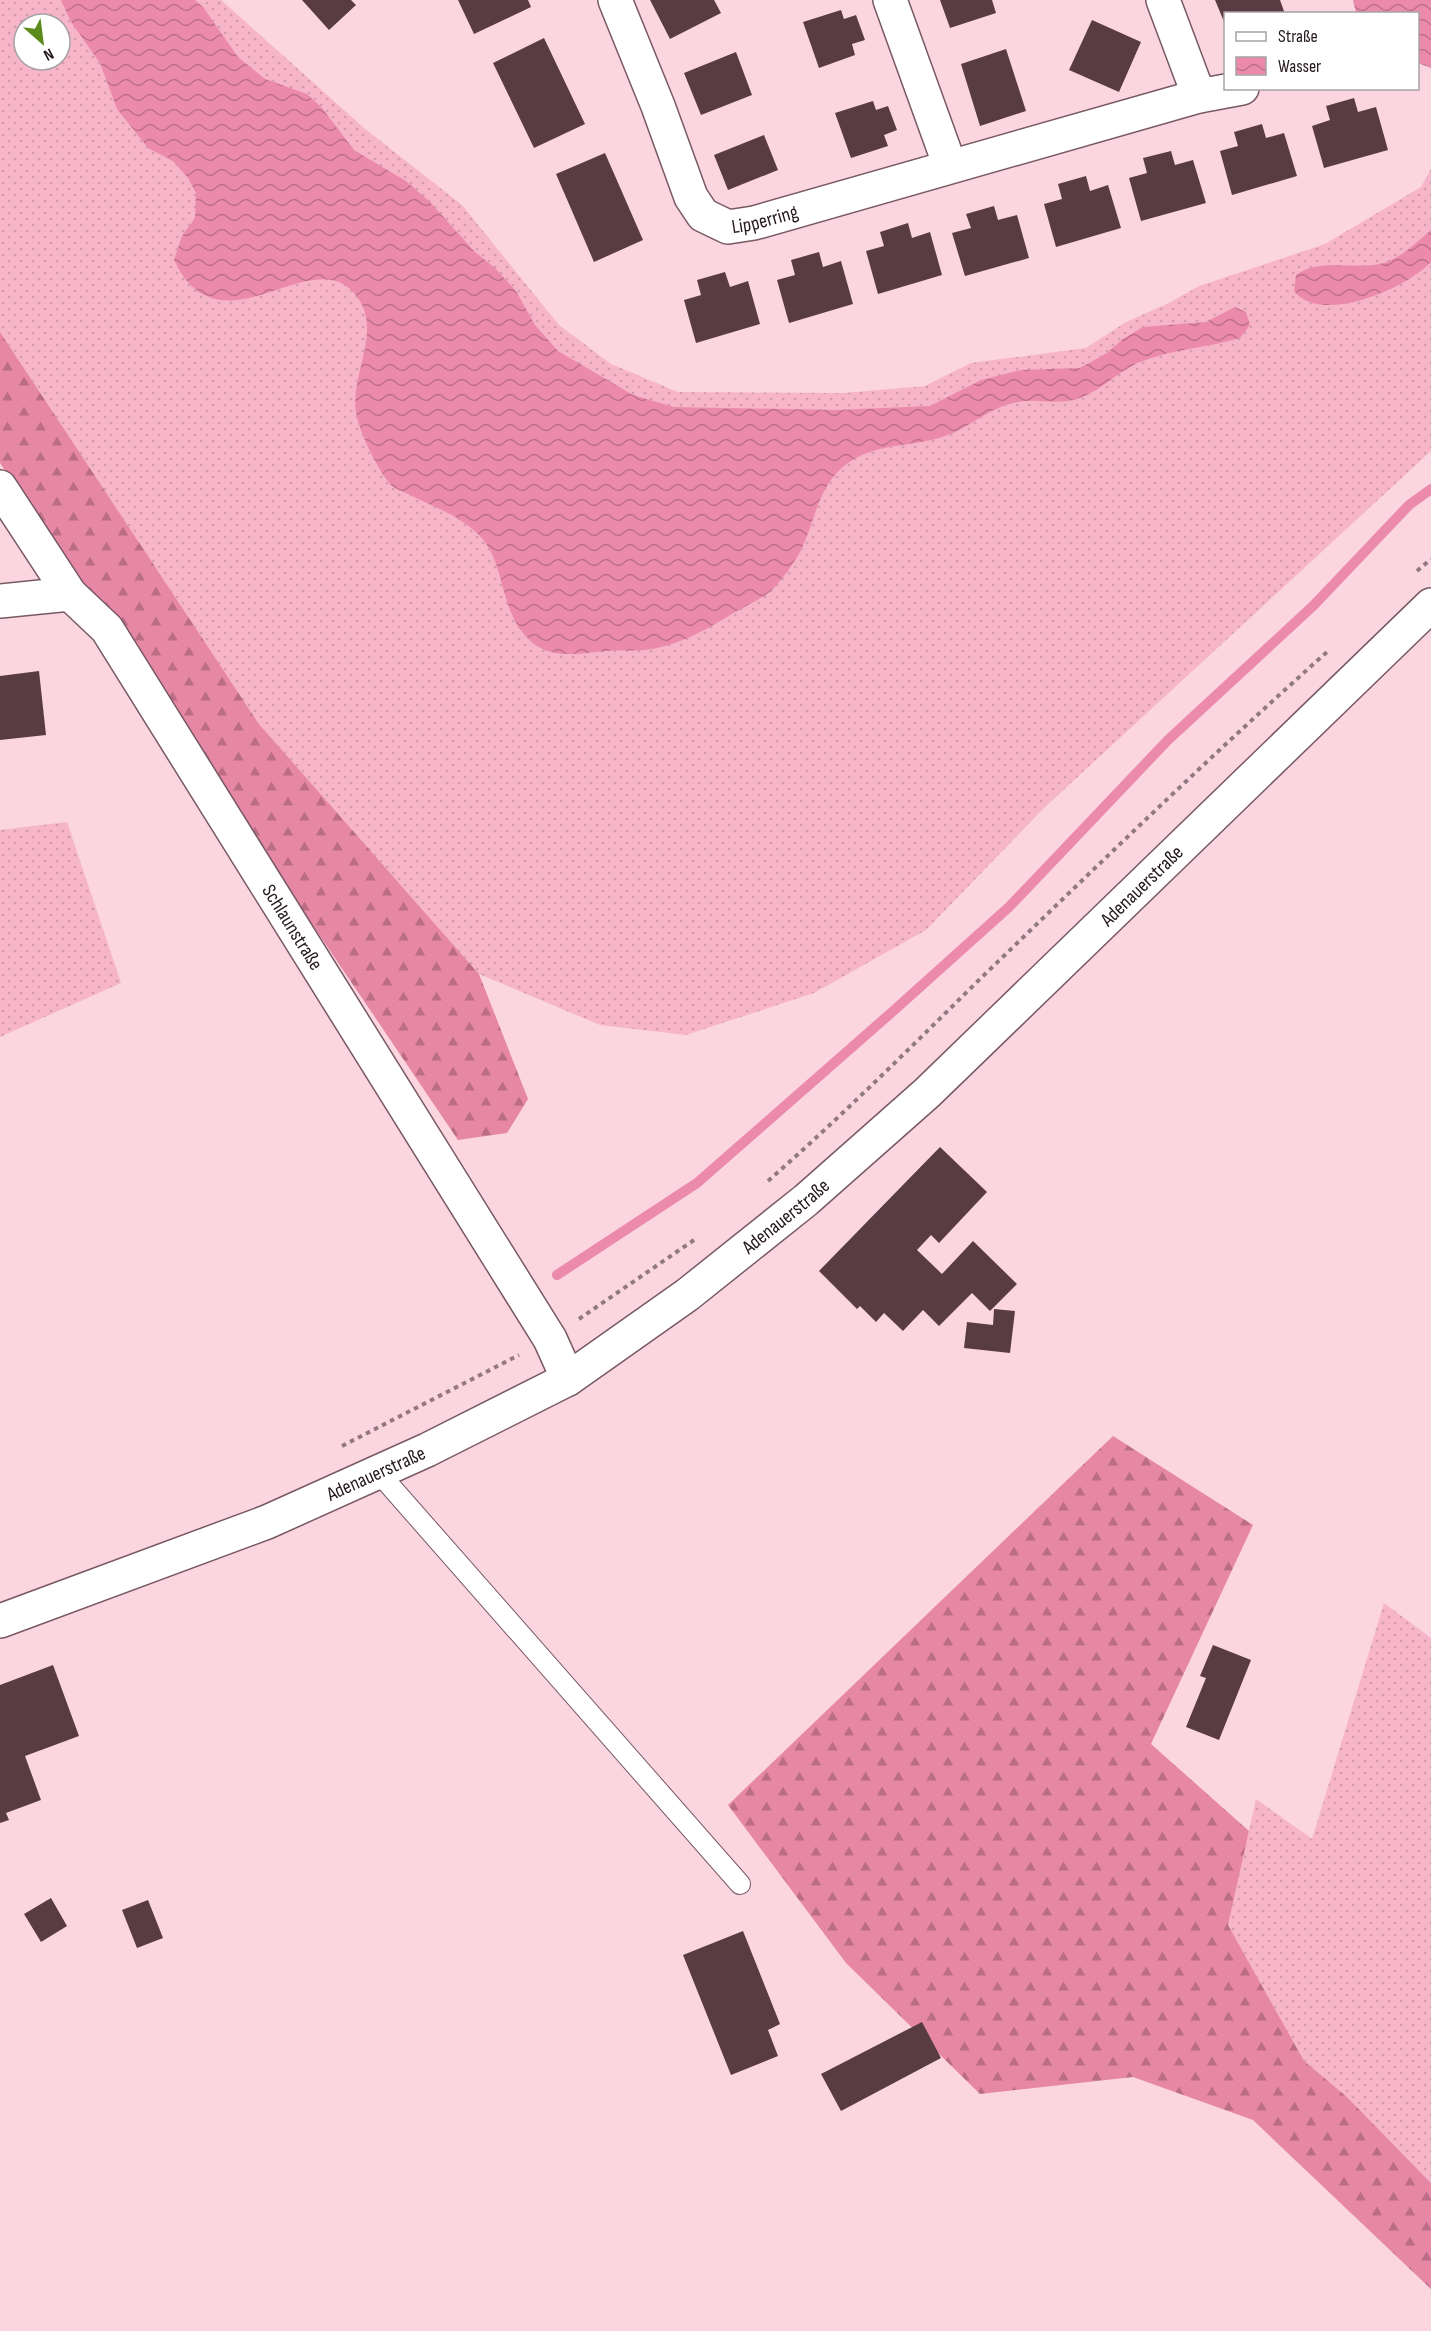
<svg xmlns="http://www.w3.org/2000/svg" width="1431" height="2331" font-family="'Sofia Sans Condensed',sans-serif">
  <style>
    .grass { fill: url(#grass-dots); fill-rule: evenodd }
    .forest { fill: url(#forest-firs) }
    .water { fill: url(#water-waves) }
    .lines { fill: none; stroke-linecap: round; stroke-linejoin: round }
    .stream { stroke: #eb8aaa; stroke-width: 10 }
    .building { fill: #593b44 }
    .lane-casing { stroke: #785962; stroke-width: 22 }
    .street-casing { stroke: #785962; stroke-width: 36 }
    .secondary-casing { stroke: #785962; stroke-width: 36 }
    .path { stroke: #927980; stroke-width: 4; stroke-dasharray: 4.5 4.5; stroke-linecap: butt }
    .lane { stroke: #fff; stroke-width: 20 }
    .street { stroke: #fff; stroke-width: 33 }
    .secondary { stroke: #fff; stroke-width: 33 }
    .labels { text-anchor: middle; stroke-width: 6; stroke-linejoin: round; paint-order: stroke }
    .street-label { font-size: 20px; fill: #25181c; stroke: #fff }
  </style>
  <defs>
    <pattern id="grass-dots" width="8" height="8" patternUnits="userSpaceOnUse" patternTransform="scale(1.5)"><rect width="8" height="8" fill="#f7b5c9"/><path d="M2 2h.1M6 6h.1" fill="none" stroke="#d49bac" stroke-width="1.8" stroke-linecap="round"/></pattern>
    <pattern id="forest-firs" width="22" height="20" patternUnits="userSpaceOnUse" patternTransform="scale(1.5)"><rect width="22" height="20" fill="#e787a6"/><path d="M5 1l3.5 6h-7zM16 11l3.5 6h-7z" fill="#bb6d86"/></pattern>
    <pattern id="water-waves" width="16" height="10" patternUnits="userSpaceOnUse" patternTransform="scale(1.5)"><rect width="16" height="10" fill="#eb8aaa"/><path d="M0 5q4-4 8 0t8 0" fill="none" stroke="#be708a"/></pattern>
  </defs>
  <rect width="100%" height="100%" fill="#fbd6e1"/>
  <path class="grass" d="M0 0H221L364 128 462 205 559 325 611 364 678 392 844 393 925 386 971 363 1086 348 1126 322 1169 303 1199 286 1325 244 1421 187 1431 169V451L1045 807 926 930 814 993 686 1035 600 1025 479 974 259 724 0 332ZM24 24H60V60H24Z
    M67 822 121 983 0 1037V830Z
    M1384 1603 1431 1638V2183L1347 2097 1304 2062 1228 1925 1256 1799 1312 1839Z"/>
  <path class="forest" d="M0 332 259 724 479 974 528 1099 507 1133 458 1140 0 463Z
    M1113 1436 1253 1525 1151 1744 1249 1831 1228 1925 1304 2061 1347 2097 1431 2183V2289L1253 2120 1133 2077 980 2094 846 1963 728 1805Z"/>
  <path class="water" d="M61 0H195L203 7 238 57 265 79 307 94 322 108 354 150 406 181 429 201 475 252 495 268 516 291 535 325 558 351 633 395 674 407 837 410 930 406 981 380 1021 370 1080 368 1107 353 1123 339 1143 327 1206 322 1235 307 1246 312 1250 325 1240 338C1207 348 1171 349 1140 362 1118 371 1100 392 1077 399 1058 405 1037 398 1018 402 993 406 975 423 953 433 918 448 879 441 848 463 817 485 816 521 800 552 794 563 783 578 774 588 764 598 749 604 737 611 707 629 678 647 643 650 631 651 618 650 606 651 572 654 543 662 520 629 500 601 504 561 479 535 460 516 434 507 410 495 404 492 395 489 391 485 379 472 358 430 356 412 350 375 382 333 358 298 315 235 221 360 174 260L182 236 195 218 196 193 188 178 173 161 148 148 117 109 100 63 71 22Z
    M1353 0H1431V68L1418 63V14L1356 13Z
    M1431 230V262C1407 288 1321 326 1294 291L1296 275C1320 257 1356 271 1384 263 1402 257 1417 242 1431 230Z"/>
  <g class="lines">
    <path class="stream" d="M557 1275 697 1183 891 1013 1009 907 1168 740 1314 605 1409 505 1431 489"/>
  </g>
  <path class="building" d="M302 0H351L356 5 329 30Z
    M458 0H528L531 7 474 34Z
    M650 0H714L721 13 670 39Z
    M940 0H992L996 13 950 28Z
    M1215 0H1280L1285 14H1226L1225 24Z
    M841 10 844 19 856 15 865 40 852 44 855 55 819 68 803 22Z
    M1092 20 1141 42 1119 92 1069 70Z
    M544 38 585 124 534 148 493 63Z
    M1006 49 1026 111 980 126 961 64Z
    M736 52 752 95 701 115 684 73Z
    M1354 98 1358 112 1376 107 1388 150 1324 168 1312 126 1330 120 1326 106Z
    M873 101 876 110 888 106 897 130 884 135 888 146 851 158 835 113Z
    M1262 124 1266 138 1284 133 1297 176 1232 195 1220 151 1238 146 1234 132Z
    M764 135 778 170 728 190 714 155Z
    M1171 151 1175 165 1193 160 1206 203 1141 221 1129 178 1147 173 1143 158Z
    M605 153 643 240 594 262 556 174Z
    M1086 176 1090 191 1108 185 1121 228 1056 247 1044 204 1062 199 1058 184Z
    M994 206 998 220 1017 215 1029 258 965 276 952 233 971 228 966 214Z
    M908 223 912 238 930 232 942 275 878 294 866 251 884 246 880 232Z
    M819 252 823 267 841 261 853 304 789 323 777 280 795 275 791 260Z
    M725 272 730 287 748 281 760 324 696 343 684 300 701 295 697 280Z
    M39 671 46 735 0 740V676Z
    M940 1147 987 1192 939 1243 931 1235 917 1250 942 1274 973 1241 1017 1284 990 1311 972 1293 939 1326 923 1310 903 1331 884 1313 876 1322 860 1306 857 1309 819 1271Z
    M994 1309 1015 1311 1010 1353 964 1348 967 1322 993 1325Z
    M1213 1645 1251 1660 1219 1740 1186 1727 1206 1678 1200 1676Z
    M53 1665 79 1736 25 1756 41 1800 6 1813 9 1820 0 1823V1685Z
    M51 1898 67 1926 41 1942 24 1914Z
    M148 1900 163 1938 137 1948 122 1910Z
    M743 1931 780 2024 768 2030 778 2056 731 2075 683 1955Z
    M922 2022 941 2058 841 2111 821 2074Z"/>
  <g class="lines">
    <defs>
      <path id="lane" d="M378 1472 740 1884"/>
      <g id="street">
        <path id="s1" d="M615 0 658 106 691 197 703 215 728 227 754 223 1199 96 1242 88"/>
        <path d="M890 0 950 166"/>
        <path d="M1163 0 1199 96"/>
        <path id="s2" d="M0 487 70 594 107 629 550 1339 568 1379"/>
        <path d="M0 601 70 594"/>
      </g>
      <g id="secondary">
        <path id="s3" d="M0 1621 267 1522 427 1450 568 1379 687 1295 806 1200 927 1093 1431 605"/>
      </g>
    </defs>
    <use href="#lane" class="lane-casing"/>
    <use href="#street" class="street-casing"/>
    <use href="#secondary" class="secondary-casing"/>
    <path class="path" d="M1417 571 1431 559
      M768 1181C842 1116 911 1047 981 978 1095 868 1209 757 1327 652
      M579 1319 694 1240
      M342 1446 519 1355"/>
    <use href="#lane" class="lane"/>
    <use href="#street" class="street"/>
    <use href="#secondary" class="secondary"/>
  </g>
  <g class="labels">
    <g class="street-label">
      <text dy="7" stroke="none"><textPath href="#s1" startOffset="298">Lipperring</textPath></text>
      <text dy="7" stroke="none"><textPath href="#s3" startOffset="1376">Adenauerstraße</textPath></text>
      <text dy="7" stroke="none"><textPath href="#s2" startOffset="530">Schlaunstraße</textPath></text>
      <text dy="7" stroke="none"><textPath href="#s3" startOffset="890">Adenauerstraße</textPath></text>
      <text dy="7" stroke="none"><textPath href="#s3" startOffset="404">Adenauerstraße</textPath></text>
    </g>
  </g>
  <rect x="1224" y="12" width="195" height="78" fill="#ffffff" stroke="#a8a3a4" stroke-width="1.5"/>
  <rect x="1236" y="32" width="30" height="9" fill="#ffffff" stroke="#a8a3a4" stroke-width="1.5"/>
  <text x="1278" y="42" font-size="18" fill="#25181c">Straße</text>
  <rect x="1236" y="57" width="30" height="18" fill="url(#water-waves)" stroke="#a8a3a4" stroke-width="1.5"/>
  <text x="1278" y="72" font-size="18" fill="#25181c">Wasser</text>
  <g transform="translate(42 42) rotate(152)"><circle r="28" fill="#ffffff" stroke="#a8a3a4" stroke-width="1.5"/>
  <path d="M0-4.5L10 22L0 15L-10 22Z" fill="#5c8b1d"/>
  <text y="-9" font-size="16" font-weight="bold" text-anchor="middle" fill="#25181c">N</text>
  </g>
</svg>
